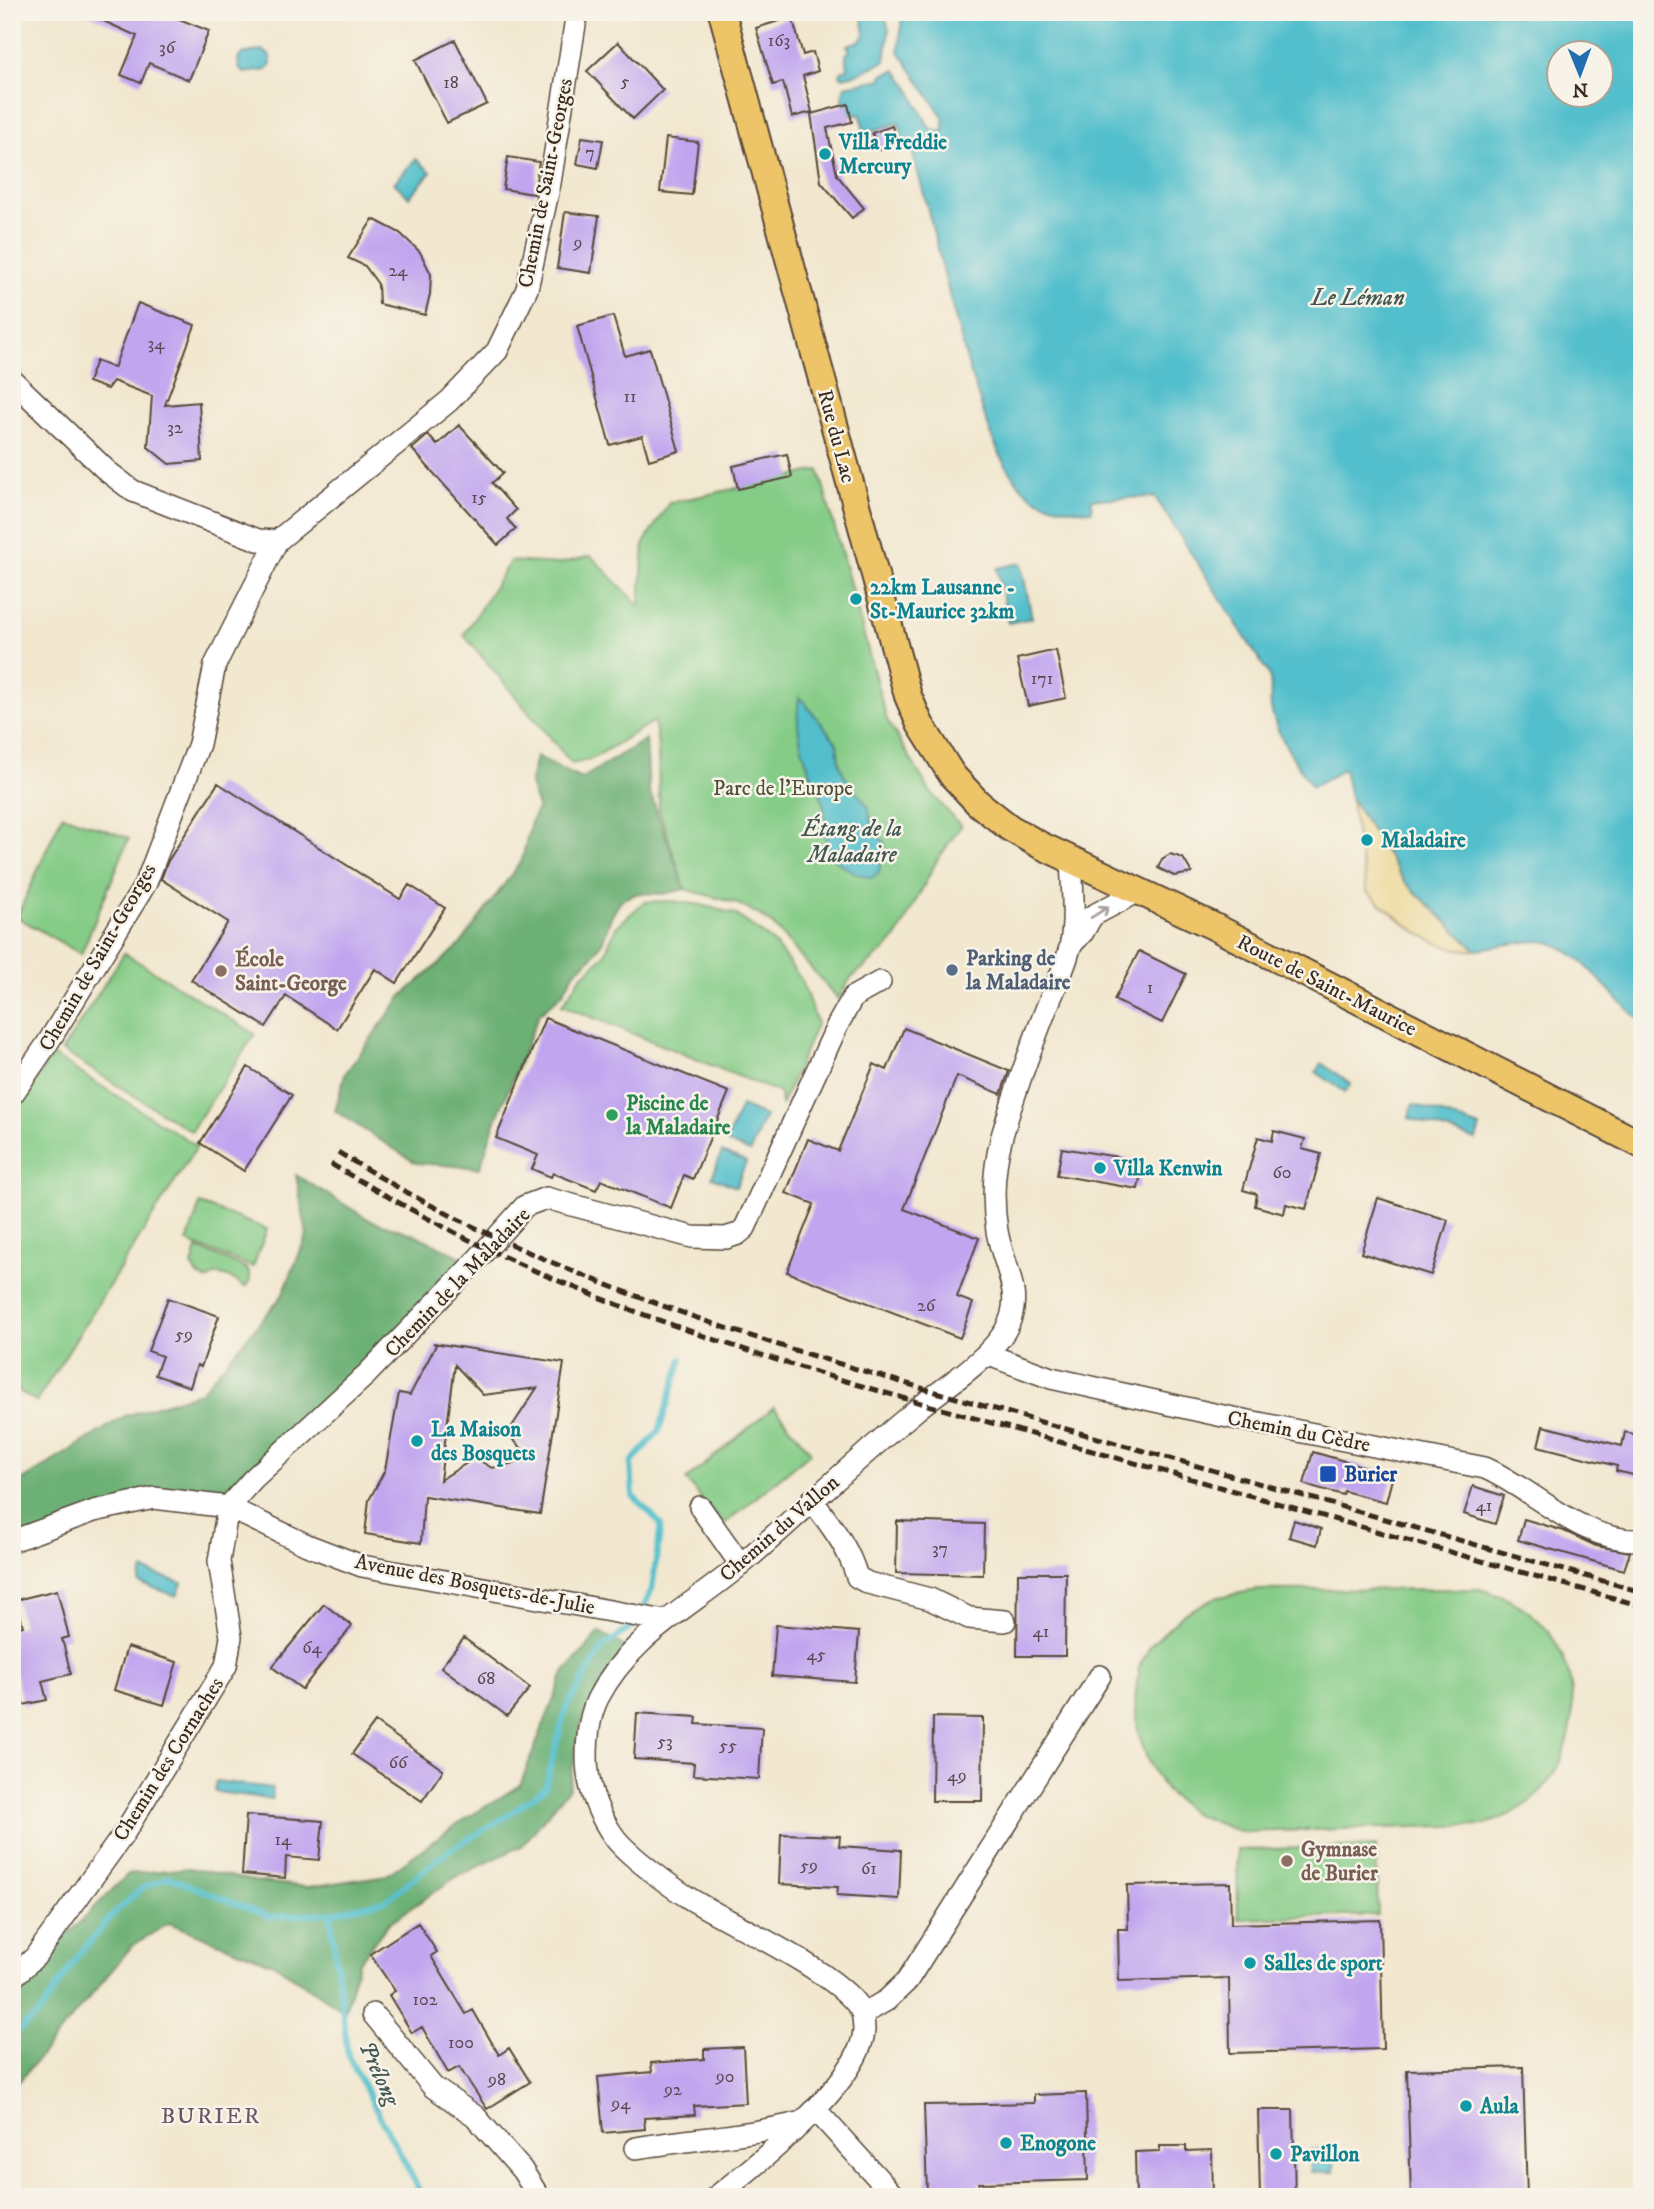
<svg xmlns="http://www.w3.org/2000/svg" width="1654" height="2209" font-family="'IM FELL DW Pica',serif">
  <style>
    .green { fill: #85cc87; stroke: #607b52; stroke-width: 2 }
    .forest { fill: #6cb074; stroke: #546d49; stroke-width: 2 }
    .sand { fill: #eeda9e; stroke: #94825e; stroke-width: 2 }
    .water { fill: #53bfcc; stroke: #477475; stroke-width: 2; fill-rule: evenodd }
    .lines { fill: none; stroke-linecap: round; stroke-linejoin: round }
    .stream { stroke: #53bfcc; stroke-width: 6 }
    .building { fill: #c1a6ef; fill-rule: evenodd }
    .minor-casing { stroke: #564639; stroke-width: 24 }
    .major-casing { stroke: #564639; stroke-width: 30 }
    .minor { stroke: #fff; stroke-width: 21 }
    .major { stroke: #eec469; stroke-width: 26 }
    .rail { stroke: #3b2a1e; stroke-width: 5; stroke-dasharray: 10 5; stroke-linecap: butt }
    .oneway { stroke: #a79f9a }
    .culture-dot { fill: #0f9aa8; stroke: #f7f3e8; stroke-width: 2.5 }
    .service-dot { fill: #5c6f8a; stroke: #f7f3e8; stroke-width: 2.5 }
    .education-dot { fill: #8d6e63; stroke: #f7f3e8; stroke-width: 2.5 }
    .leisure-dot { fill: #2e9e5b; stroke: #f7f3e8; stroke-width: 2.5 }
    .transit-dot { fill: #1a4fb4; stroke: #f7f3e8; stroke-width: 2.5 }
    .labels { text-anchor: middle; stroke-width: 5; stroke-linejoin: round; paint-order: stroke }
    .number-label { font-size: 18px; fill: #5c4952 }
    .culture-label { font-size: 21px; font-weight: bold; fill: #0d838f; stroke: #f7f3e8; text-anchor: start }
    .street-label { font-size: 21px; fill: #3b2a1e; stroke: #f7f3e8 }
    .park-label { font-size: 21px; fill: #4e5238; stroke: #f7f3e8 }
    .service-label { font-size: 21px; font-weight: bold; fill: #4e5e75; stroke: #f7f3e8; text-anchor: start }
    .education-label { font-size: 21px; font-weight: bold; fill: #785e54; stroke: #f7f3e8; text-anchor: start }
    .leisure-label { font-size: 21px; font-weight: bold; fill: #27864d; stroke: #f7f3e8; text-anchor: start }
    .transit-label { font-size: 21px; font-weight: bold; fill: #164399; stroke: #f7f3e8; text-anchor: start }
    .water-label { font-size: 23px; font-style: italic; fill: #425752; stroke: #f7f3e8 }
    .neighbourhood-label { font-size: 23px; letter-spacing: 2px; fill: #6a5567; stroke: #f7f3e8 }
  </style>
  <rect width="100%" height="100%" fill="#f7f3e8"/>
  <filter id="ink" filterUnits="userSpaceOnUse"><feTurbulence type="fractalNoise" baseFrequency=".0143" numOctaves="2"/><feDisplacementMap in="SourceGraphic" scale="14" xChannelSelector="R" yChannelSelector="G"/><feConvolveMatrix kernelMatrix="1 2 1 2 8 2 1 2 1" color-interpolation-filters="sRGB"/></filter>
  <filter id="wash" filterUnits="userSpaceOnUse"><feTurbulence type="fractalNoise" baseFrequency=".00686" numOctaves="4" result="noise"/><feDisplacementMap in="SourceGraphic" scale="28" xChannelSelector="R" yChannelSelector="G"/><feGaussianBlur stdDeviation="1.57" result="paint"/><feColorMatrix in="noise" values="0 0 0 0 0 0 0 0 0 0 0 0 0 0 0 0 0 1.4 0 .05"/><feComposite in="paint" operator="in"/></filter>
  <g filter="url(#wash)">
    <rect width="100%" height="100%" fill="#f2e7cf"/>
    <path class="green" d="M819 470 887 720 931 793 961 826 936 862 898 935 887 948 850 979 838 999 774 926 758 914 736 903 685 889 659 809 658 745 654 721 592 759 572 764 464 635 510 561 559 564 591 556 640 606 644 543 669 503Z
      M62 815 129 838 81 954 17 917Z
      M671 901 702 905 735 914 772 941 801 979 817 1023 781 1106 780 1093 562 1005 581 977 604 956 616 927 644 902Z
      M124 953 255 1034 191 1131 62 1051Z
      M52 1055 197 1146 36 1402 12 1386V1118Z
      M200 1204 267 1229 253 1267 187 1242Z
      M197 1248 246 1268 250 1274V1282L245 1287 228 1277 217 1274 207 1280 198 1275 192 1266Z
      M774 1407 811 1452 723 1525 686 1480Z
      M1480 1589C1498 1595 1514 1600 1529 1612 1586 1657 1586 1748 1535 1797 1521 1811 1502 1818 1484 1825L1240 1832 1192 1813 1165 1790 1148 1761 1138 1732 1135 1699 1139 1668 1150 1646 1183 1614 1214 1598 1257 1590Z
      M1376 1846 1378 1915 1238 1919 1237 1850Z"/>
    <path class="forest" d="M646 739 649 790 685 889 664 894 639 893 622 899 611 917 603 941 592 957 575 972 562 994 539 1014 493 1128 480 1168 416 1163 335 1111 345 1074 402 996 459 946 522 860 530 825 538 807 530 785 536 756 581 779Z
      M296 1175 370 1220 416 1235 474 1263 228 1507 154 1498 12 1541V1487L125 1416 201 1392 282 1296 307 1235Z
      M600 1632 626 1647 580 1726 569 1788 522 1846 456 1877 389 1923 358 1963 345 2011 273 1964 169 1923 132 1946 12 2090V1990L128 1874 189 1868 254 1881 308 1887 387 1875 454 1826 520 1785 564 1673Z"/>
    <path class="sand" d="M1350 797 1405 882 1476 950C1432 953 1399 918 1367 892Z"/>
    <path class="water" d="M861 12H1642V1021C1611 1000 1579 943 1541 941 1520 941 1498 946 1476 950L1405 882 1350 797 1344 769 1312 787C1297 763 1279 740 1272 712 1268 699 1274 685 1268 673L1155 497 1092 499V511C1073 510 1041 506 1027 492 999 466 989 428 977 393 950 311 935 227 910 145L903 141 899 123 864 133 861 115H850C844 105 840 97 845 86L882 79V75L896 70 907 84 930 129 944 131 943 117 899 51 902 14H885L889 31 885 61 857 74 842 77 840 75 841 71 848 69 846 54 850 52 847 45 860 41 865 33ZM1560 52H1602V94H1560Z
      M263 50 270 56 271 64 267 70 244 73 239 68 238 59 242 54Z
      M416 159 431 172 409 197 394 183Z
      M1021 563 1032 618 1008 623 997 568Z
      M799 697 804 702 837 743 839 761 844 775 869 808 870 819 875 831 884 842 886 853 881 860 879 872 872 878C859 876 839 866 831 854 821 839 828 818 823 801 822 796 819 791 816 786 803 755 794 732 799 697Z
      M1321 1063 1351 1084 1345 1092 1316 1072Z
      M1413 1104 1480 1127 1476 1140 1409 1118Z
      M741 1106 765 1116 750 1152 726 1142Z
      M722 1152 746 1162 736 1187 712 1177Z
      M143 1570 182 1583 177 1596 139 1583Z
      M216 1781 273 1788 272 1799 215 1792Z
      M1333 2149 1334 2172 1311 2173 1310 2150Z"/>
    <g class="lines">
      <path class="stream" d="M330 1913 348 2056 423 2197
        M12 2036 40 2013 77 1957 116 1911 141 1889 168 1877 270 1917 330 1913 385 1901 448 1851 507 1816 545 1788 566 1708 603 1647 636 1624 652 1589 661 1524 633 1496 631 1463 659 1431 682 1359"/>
    </g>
    <g id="blocks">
      <path class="building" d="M83 12H162L209 31 189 80 149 63 141 83 121 75 137 36Z
        M792 17 803 55 813 52 818 71 803 76 812 112 792 117 783 82 773 85 756 28Z
        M455 40 487 104 447 123 415 60Z
        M618 42 663 90 633 119 587 71Z
        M848 104 852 122 827 128 837 175 864 208 852 218 821 182 811 114Z
        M892 126 898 143 879 150 872 133Z
        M582 137 603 140 598 168 577 164Z
        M666 138 698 142 692 195 660 192Z
        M508 157 539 162 534 194 503 189Z
        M565 212 599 216 591 273 557 268Z
        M373 219 400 233 420 252 431 274 430 294 425 315 379 304 378 284 365 266 348 258Z
        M138 303 195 325 165 405 199 402 202 461 169 464 148 447 152 396 113 381 107 389 88 382 96 361 114 368Z
        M613 316 625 356 650 349 679 451 649 460 642 436 610 445 577 326Z
        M459 425 503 473 492 483 516 510 507 519 516 529 498 545 412 449 428 435 437 445Z
        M787 454 792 477 738 489 733 466Z
        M1056 650 1066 698 1028 706 1017 659Z
        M218 783 400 899 409 885 445 908 397 983 375 969 337 1029 286 996 266 1027 191 980 228 922 161 879 168 861Z
        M1170 854 1183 858 1192 873 1174 876 1158 868 1162 859Z
        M1139 951 1186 974 1162 1023 1114 1000Z
        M545 1018 729 1092 693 1179 684 1175 671 1208 601 1180 596 1190 553 1173 551 1177 532 1169 538 1155 496 1138Z
        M904 1028 1009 1071 1001 1094 957 1076 904 1209 979 1238 957 1297 973 1303 960 1338 787 1272 814 1204 786 1193 808 1139 838 1151 874 1064 887 1070Z
        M248 1067 292 1095 244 1171 200 1143Z
        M1274 1131 1305 1139 1302 1149 1321 1154 1306 1209 1286 1204 1284 1214 1255 1206 1257 1194 1243 1190 1258 1137 1272 1141Z
        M1062 1148 1143 1161 1138 1189 1057 1175Z
        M1378 1198 1448 1220 1431 1275 1361 1253Z
        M168 1298 219 1316 201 1367 197 1365 190 1387 155 1375 162 1356 148 1351Z
        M433 1343 564 1363 540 1514 424 1496 421 1543 365 1534 369 1500 385 1470 399 1393 410 1395 436 1345ZM455 1365 483 1395 537 1388 507 1434 533 1459 492 1468 475 1458 440 1480Z
        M1543 1426 1622 1446 1625 1432 1642 1436V1477L1616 1471 1617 1466 1538 1446Z
        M1313 1452 1393 1475 1386 1502 1344 1491 1343 1495 1304 1484Z
        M1473 1486 1504 1496 1495 1524 1464 1514Z
        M1524 1519 1564 1531 1596 1546 1630 1552 1624 1570 1518 1540Z
        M1294 1520 1321 1529 1317 1545 1289 1537Z
        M897 1521 984 1524 983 1575 896 1573Z
        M1018 1573H1066L1065 1656H1017Z
        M57 1590 69 1637 62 1639 71 1674 42 1681 47 1700 23 1705 12 1661V1629L23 1626 16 1600Z
        M324 1604 352 1626 302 1689 272 1667Z
        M776 1625 859 1632 855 1682 772 1676Z
        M464 1638 530 1688 507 1716 441 1667Z
        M127 1647 177 1662 164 1705 114 1690Z
        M637 1713 697 1717 696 1724 762 1728 759 1779 693 1775 694 1763 634 1759Z
        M933 1717 983 1718 982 1801H932Z
        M375 1722 443 1770 422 1801 352 1754Z
        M246 1815 323 1821 319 1860 286 1857 285 1878 242 1874Z
        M781 1834 840 1836 839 1846 901 1850 899 1899 837 1895 838 1887 779 1884Z
        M1230 1883 1231 1924 1380 1920 1383 2049 1230 2053 1229 1978 1119 1981 1118 1929H1128L1127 1885Z
        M418 1923 437 1952 431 1956 466 2014 473 2010 499 2055 509 2048 530 2082 487 2109 459 2067 448 2073 422 2027 412 2033 389 1995 395 1991 370 1954Z
        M743 2047 746 2103 694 2106 695 2115 644 2118 645 2129 603 2133 598 2077 652 2072 651 2063 704 2059V2049Z
        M1523 2067 1527 2197H1411L1407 2070Z
        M1086 2093 1088 2180 979 2183V2191L927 2193 924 2105 1034 2103V2095Z
        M1258 2110H1293L1295 2197H1260Z
        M1160 2146H1186V2151L1212 2150 1213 2197H1136L1135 2152 1160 2151Z"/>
    </g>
  </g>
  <g filter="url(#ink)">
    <use href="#blocks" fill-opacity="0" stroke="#564639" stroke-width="2"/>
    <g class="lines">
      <defs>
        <path id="minor" d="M12 380 107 471 133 491 258 540 277 541 449 401 497 351 527 289 550 183 577 12
          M1071 945 1083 932 1092 916 1139 891
          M12 1095 47 1044 146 883 199 744 215 665 277 541
          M986 1354 1051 1378 1218 1415 1485 1468C1537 1491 1581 1543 1642 1540
          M812 1500C831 1526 848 1546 857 1577L868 1583 930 1599 969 1618 1005 1621
          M228 1507 253 1479 367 1374 474 1263 525 1206 546 1198 692 1237 726 1238 738 1234 745 1228 838 1024 853 997 880 982
          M700 1507 741 1565
          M12 1541 94 1511 154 1498 228 1507 307 1545 362 1566 665 1621
          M12 1978 35 1957 123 1835 226 1666 231 1637 219 1561 228 1507
          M373 2014 433 2087 475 2116 522 2170 539 2197
          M863 2014 887 2000 907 1981 1100 1676
          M815 2109 895 2197
          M636 2148C690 2139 745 2136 799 2123
          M716 2197C756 2165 861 2082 864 2030 864 2028 863 2015 862 2013 846 1975 726 1922 689 1898 670 1886 628 1855 615 1838 597 1813 587 1787 587 1757 587 1737 589 1716 598 1698 630 1635 693 1606 744 1562 801 1513 855 1460 914 1412 942 1388 985 1363 1005 1331 1026 1295 1003 1267 997 1231 992 1200 994 1166 1002 1136 1014 1094 1029 1053 1045 1012 1053 991 1065 969 1070 947 1076 922 1072 886 1071 860"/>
        <path id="major" d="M722 12 908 696 920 724 952 775 978 803 1010 828 1040 845 1211 925 1642 1145"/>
      </defs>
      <use href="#minor" class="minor-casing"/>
      <use href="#major" class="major-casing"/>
      <use href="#minor" class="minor"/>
      <use href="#major" class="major"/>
      <path class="rail" d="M338 1152C554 1287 798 1353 1041 1422 1241 1478 1441 1535 1642 1592
        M331 1164C401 1205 472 1244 547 1276 720 1350 903 1398 1085 1449 1270 1501 1456 1554 1642 1606"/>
    </g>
    <defs><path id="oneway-shaft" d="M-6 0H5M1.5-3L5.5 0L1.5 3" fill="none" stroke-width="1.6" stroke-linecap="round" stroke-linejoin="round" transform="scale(1.75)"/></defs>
    <use class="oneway" href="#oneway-shaft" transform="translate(1100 912) rotate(-32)"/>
  </g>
  <g class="culture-dot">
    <circle cx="825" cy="154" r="7"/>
    <circle cx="856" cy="599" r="7"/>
    <circle cx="1367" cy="840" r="7"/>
    <circle cx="1100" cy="1168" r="7"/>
    <circle cx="417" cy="1441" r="7"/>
    <circle cx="1250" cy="1963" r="7"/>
    <circle cx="1466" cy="2106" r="7"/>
    <circle cx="1006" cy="2143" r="7"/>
    <circle cx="1276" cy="2154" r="7"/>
  </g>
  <circle class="service-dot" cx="952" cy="970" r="7"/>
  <g class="education-dot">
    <circle cx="221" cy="971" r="7"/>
    <circle cx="1287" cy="1861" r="7"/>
  </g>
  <circle class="leisure-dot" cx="612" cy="1115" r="7"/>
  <rect class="transit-dot" x="1319" y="1465" width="18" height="18" rx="3.5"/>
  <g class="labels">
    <g class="number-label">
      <text x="779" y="46">163</text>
      <text x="167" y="53">36</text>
      <text x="625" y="87">5</text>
      <text x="451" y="88">18</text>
      <text x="590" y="158">7</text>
      <text x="578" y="248">9</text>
      <text x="398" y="276">24</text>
      <text x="156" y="349">34</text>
      <text x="630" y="402">11</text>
      <text x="175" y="433">32</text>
      <text x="479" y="503">15</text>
      <text x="1042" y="684">171</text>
      <text x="1150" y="993">1</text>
      <text x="1282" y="1178">60</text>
      <text x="926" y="1311">26</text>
      <text x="184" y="1340">59</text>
      <text x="1484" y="1511">41</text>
      <text x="940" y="1554">37</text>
      <text x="1041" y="1637">41</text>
      <text x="312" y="1653">64</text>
      <text x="816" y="1660">45</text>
      <text x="486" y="1684">68</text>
      <text x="665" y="1747">53</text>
      <text x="728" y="1751">55</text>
      <text x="398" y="1768">66</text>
      <text x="957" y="1781">49</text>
      <text x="283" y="1845">14</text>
      <text x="809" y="1871">59</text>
      <text x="869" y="1874">61</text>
      <text x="425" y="2005">102</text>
      <text x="461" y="2048">100</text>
      <text x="725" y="2082">90</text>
      <text x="497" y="2085">98</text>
      <text x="673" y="2095">92</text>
      <text x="621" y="2109">94</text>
    </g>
    <g class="culture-label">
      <text x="839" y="149">Villa Freddie<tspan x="839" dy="24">Mercury</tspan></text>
      <text x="870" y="594">22km Lausanne -<tspan x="870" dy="24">St-Maurice 32km</tspan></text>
      <text x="1381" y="847">Maladaire</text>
      <text x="1114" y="1175">Villa Kenwin</text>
      <text x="431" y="1436">La Maison<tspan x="431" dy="24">des Bosquets</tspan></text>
      <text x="1264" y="1970">Salles de sport</text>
      <text x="1480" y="2113">Aula</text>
      <text x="1020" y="2150">Enogone</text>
      <text x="1290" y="2161">Pavillon</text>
    </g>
    <g class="street-label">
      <text transform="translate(545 183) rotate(-79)" y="7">Chemin de Saint-Georges</text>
      <text transform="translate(837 436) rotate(75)" y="7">Rue du Lac</text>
      <text transform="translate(97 957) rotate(-60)" y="7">Chemin de Saint-Georges</text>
      <text transform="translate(1327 985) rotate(27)" y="7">Route de Saint-Maurice</text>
      <text transform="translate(457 1282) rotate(-46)" y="7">Chemin de la Maladaire</text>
      <text transform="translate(1299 1431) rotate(11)" y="7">Chemin du Cèdre</text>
      <text transform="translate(779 1528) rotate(-41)" y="7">Chemin du Vallon</text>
      <text transform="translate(475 1584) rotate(11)" y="7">Avenue des Bosquets-de-Julie</text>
      <text transform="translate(168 1759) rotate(-58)" y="7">Chemin des Cornaches</text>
    </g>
    <g class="park-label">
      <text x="783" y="795">Parc de l'Europe</text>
    </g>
    <g class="service-label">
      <text x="966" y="965">Parking de<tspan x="966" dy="24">la Maladaire</tspan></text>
    </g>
    <g class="education-label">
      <text x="235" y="966">École<tspan x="235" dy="24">Saint-George</tspan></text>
      <text x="1301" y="1856">Gymnase<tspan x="1301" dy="24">de Burier</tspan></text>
    </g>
    <g class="leisure-label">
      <text x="626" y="1110">Piscine de<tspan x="626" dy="24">la Maladaire</tspan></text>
    </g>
    <g class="transit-label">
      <text x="1344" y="1481">Burier</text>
    </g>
    <g class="water-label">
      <text x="1358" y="305">Le Léman</text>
      <text x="852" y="836">Étang de la<tspan x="852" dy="26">Maladaire</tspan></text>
      <text transform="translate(380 2073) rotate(66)" y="8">Prélong</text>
    </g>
    <g class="neighbourhood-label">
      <text x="211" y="2123">BURIER</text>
    </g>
  </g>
  <rect width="1654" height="2209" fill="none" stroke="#f7f3e8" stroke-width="42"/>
  <g transform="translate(1580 74) rotate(179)"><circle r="33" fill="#f7f3e8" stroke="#aca397" stroke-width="2"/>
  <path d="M0-5L12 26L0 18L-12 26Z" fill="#1f6fb2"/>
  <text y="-10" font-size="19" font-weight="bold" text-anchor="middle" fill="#3b2a1e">N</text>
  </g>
</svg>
